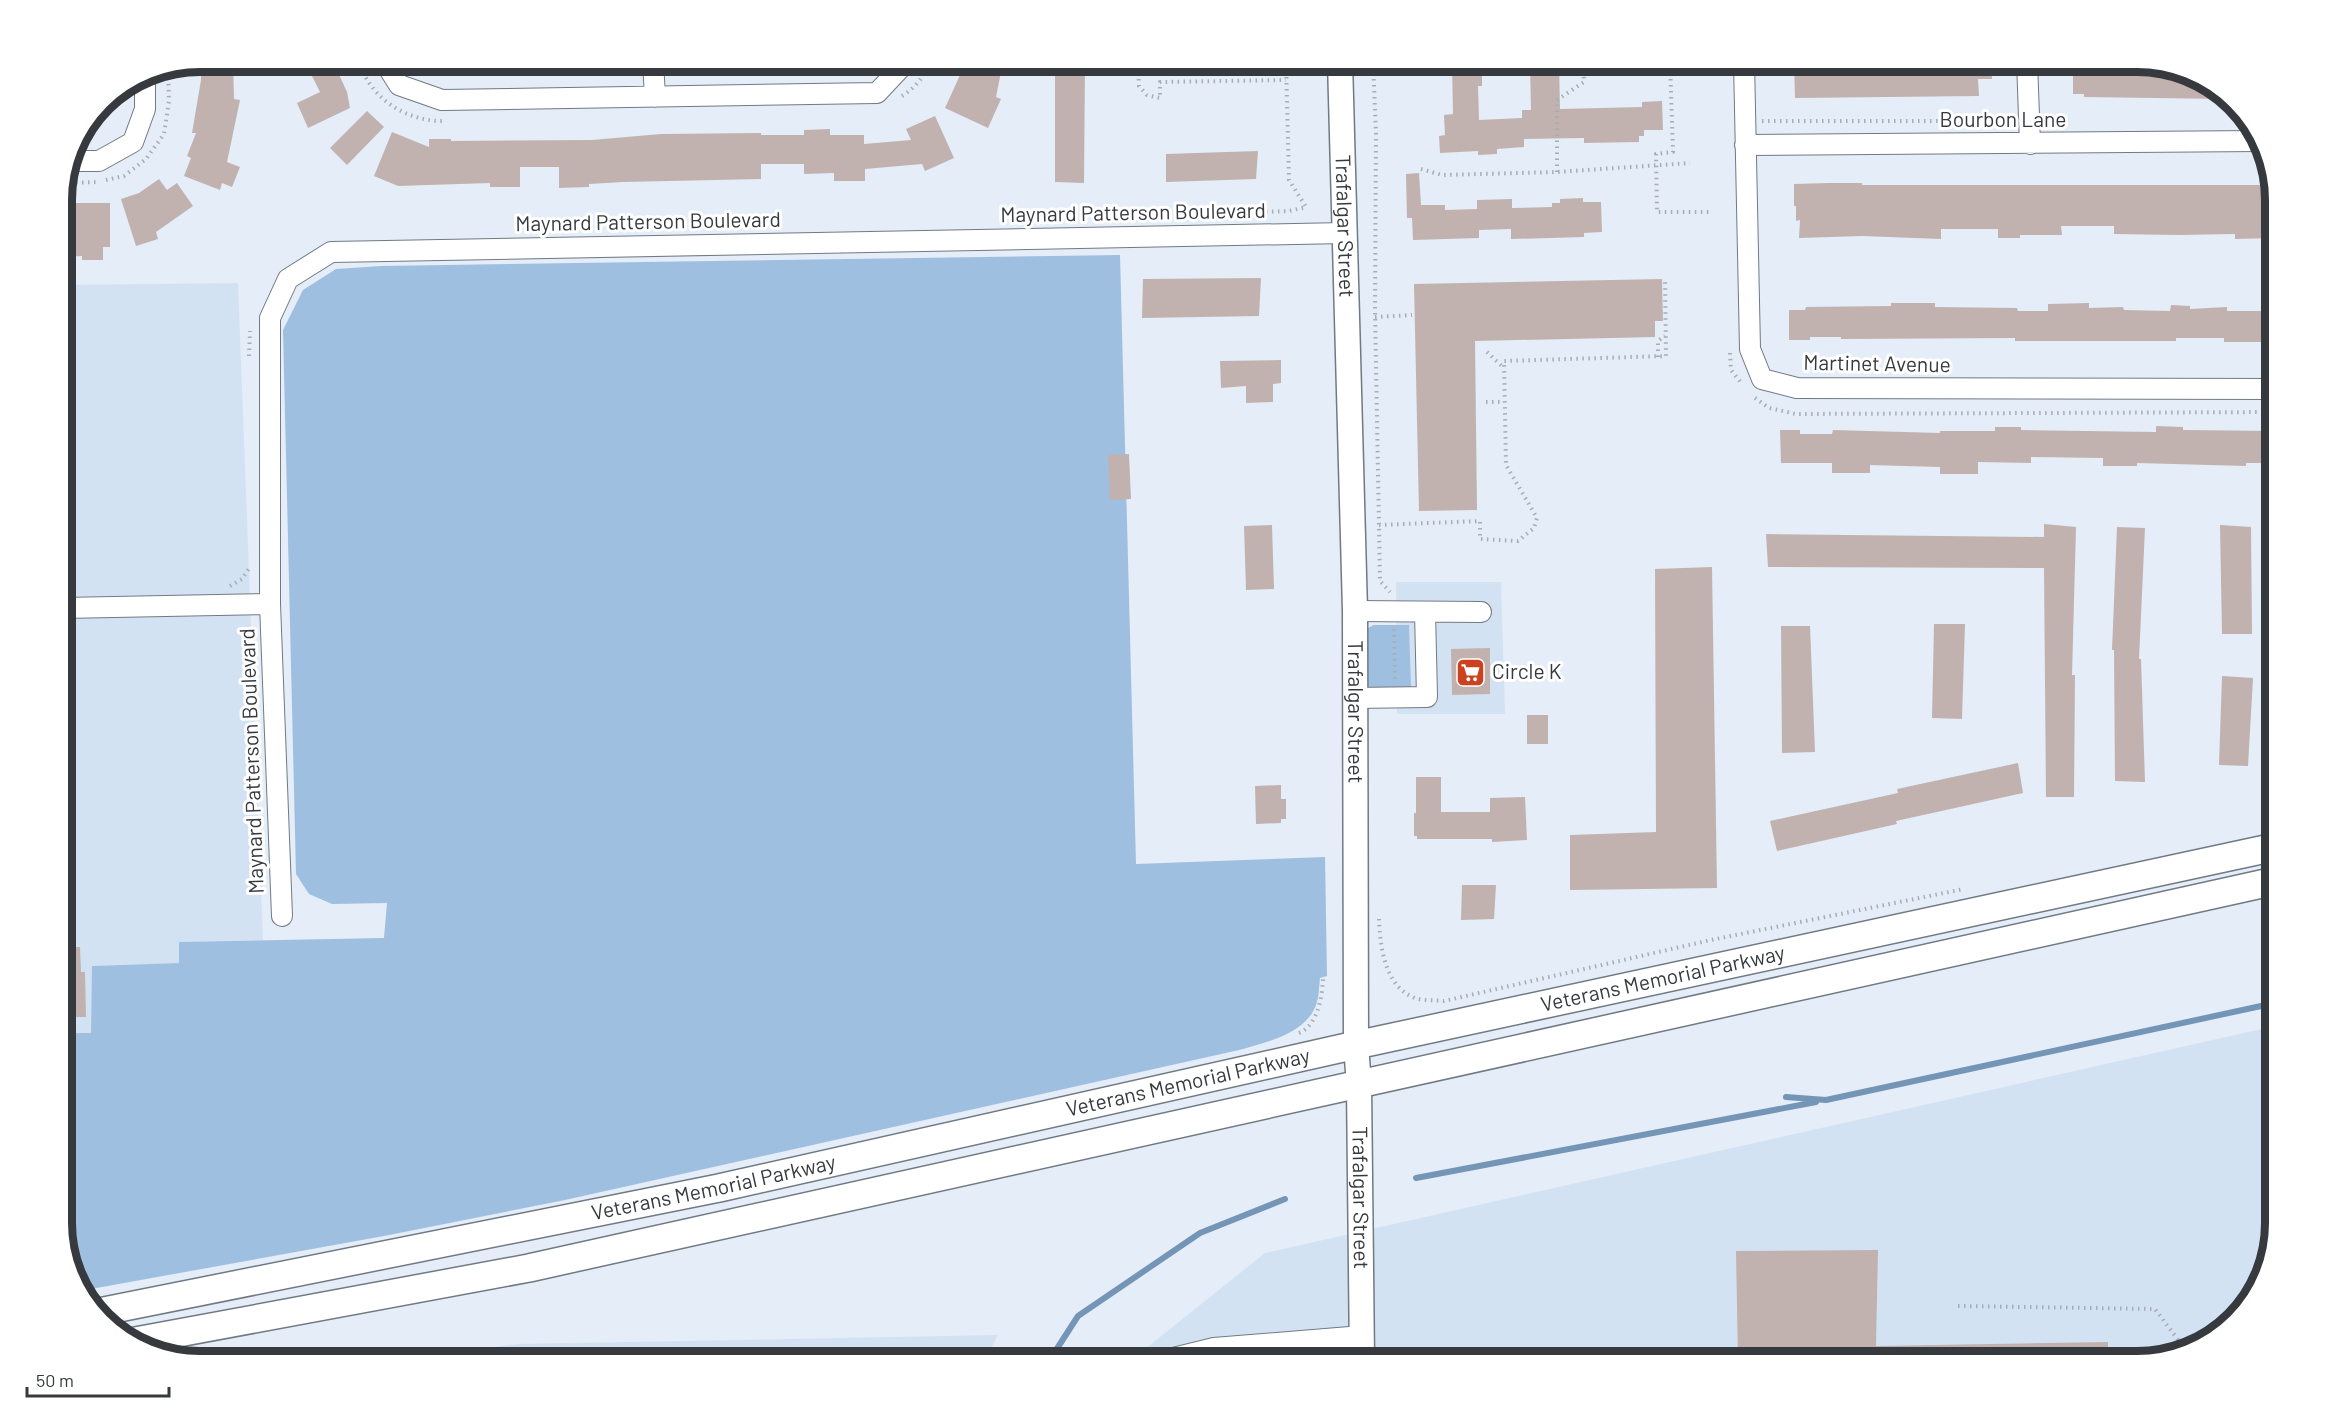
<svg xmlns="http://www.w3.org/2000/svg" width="2337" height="1423" font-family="Barlow,sans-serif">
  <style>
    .built { fill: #d3e2f2 }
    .green { fill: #9fbfe0 }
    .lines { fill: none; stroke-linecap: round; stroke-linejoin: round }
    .stream { stroke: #7495b6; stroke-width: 6 }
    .building { fill: #c1b2af }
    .minor-casing { stroke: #717a83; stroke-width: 22 }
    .major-casing { stroke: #717a83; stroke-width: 27 }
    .highway-casing { stroke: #717a83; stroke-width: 30 }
    .path { stroke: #a6adb5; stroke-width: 4; stroke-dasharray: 1.5 4.5; stroke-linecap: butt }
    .minor { stroke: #fff; stroke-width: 20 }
    .major { stroke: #fff; stroke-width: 24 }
    .highway { stroke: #fff; stroke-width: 27 }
    .labels { text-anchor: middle; stroke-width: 6; stroke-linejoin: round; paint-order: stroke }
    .street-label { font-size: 21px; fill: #363a3e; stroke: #fff }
    .poi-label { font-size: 21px; fill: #363a3e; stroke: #fff; text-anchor: start }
    .rim { fill: none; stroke: #363a3e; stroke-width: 8 }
  </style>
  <rect width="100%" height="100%" fill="#e4edf8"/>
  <path class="built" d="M238 283 263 940 180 942 179 963 93 966 91 1033H62V285Z
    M1396 582H1501L1505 714H1397Z
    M2275 1026V1223L2257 1293 2207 1343 2137 1361H1130L1265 1253Z
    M998 1335 984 1361H401L517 1344Z"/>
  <path class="green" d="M1120 255 1136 864 1325 857 1327 976 1320 978C1319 986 1319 995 1317 1002 1308 1034 1266 1042 1239 1050L565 1200 384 1236 80 1291 62 1232V1033H91L92 966 179 963V942L384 938 387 903 332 904 309 894 296 874 283 330 303 290 336 269 381 266Z
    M1373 625H1409L1411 688 1374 692 1367 687V629Z"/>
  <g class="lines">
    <path class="stream" d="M1786 1097 1826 1100 2275 1003
      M1416 1178 1816 1102
      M1049 1361 1078 1316 1200 1233 1285 1199"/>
  </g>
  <path class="building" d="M201 62H233L234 99 240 100 227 162 240 167 232 187 222 183 220 190 184 176 191 158 187 156 196 133H192L201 80Z
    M305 62H337V70L347 92 350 108 308 128 297 103 320 92Z
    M966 62H1003L996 97 1001 99 988 128 945 108Z
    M1460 62H1482V86H1478L1479 120 1522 118V110H1531L1530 63 1559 62 1560 109 1642 107V102L1662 101 1663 130H1644V136H1639V142L1584 143V138L1524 139V147L1497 149V154L1478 155V151L1440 153 1439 136 1445 135 1444 115 1453 114 1452 65H1461Z
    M1794 62H1991L1992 79H1978L1979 96 1795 98Z
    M2115 62H2137L2139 68 2157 67 2207 80 2225 99 2084 97V94H2073V65L2115 64Z
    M1055 66H1085L1084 183 1055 182Z
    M367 111 384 127 347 165 330 148Z
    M935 116 954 158 925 171 922 164 865 169V181H834V173L804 174V164H761V179L623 182 589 184V187L559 188V167H520V187H490V183L398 186 374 176 392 132 429 147V139H451V141L592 140 661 134 761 133V135H804V130L830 129V135H864V144L911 140 906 129Z
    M1258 151 1256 179 1166 182V154Z
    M1419 173 1421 205H1445V210L1477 209V200L1512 199V208L1552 207V203H1560V199L1583 198V202H1601L1602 232 1584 233V237L1511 239V229L1479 230V238L1413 240 1412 218H1407L1406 174Z
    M159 179 167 190 177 183 193 206 156 232 158 239 136 246 121 199 139 193Z
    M1829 183H1862V185H2273L2275 191V238L2235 239V234L2178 235 2114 234V226H2061L2062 235H2020V238H1998V229H1941V239L1862 236 1799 238 1800 220 1796 221V206H1794V184Z
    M62 203H110V247H103V260H82V256L62 257Z
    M1261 278 1259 316 1142 318 1143 279Z
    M1662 279 1663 321H1655V337L1475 341 1477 510 1419 511 1414 284Z
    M1891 303H1935V307L2017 308 2018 311H2048V304L2089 303V308L2123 307 2124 310 2170 311 2171 305 2190 306V309L2227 307V311H2275V342H2224V338H2176V341H2015V338L1841 339V337H1810V340H1789V310H1805L1806 307 1891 306Z
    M1281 360V383L1273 384V402L1246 403V386L1221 388 1220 361Z
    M2156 426 2183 427V430L2275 431V463H2246V466L2137 463V466H2103V458L2031 457V463L1978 462V474H1940V467L1870 465V473H1832V463H1781L1780 430H1800V434H1832L1833 430 1940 433V431H1995V427H2021V430L2156 432Z
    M1129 454 1131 499 1110 500 1108 455Z
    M2044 524 2076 527 2072 675H2075L2074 797H2046L2044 568 1768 567 1766 534 2044 537Z
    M1272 525 1274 589 1246 590 1244 526Z
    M2220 525 2251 527 2252 634H2222Z
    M2117 527 2145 528 2139 659H2141L2145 782 2115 781 2114 650H2112Z
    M1712 567 1717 888 1570 890V835L1656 832 1655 569Z
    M1934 624H1965L1962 719 1932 718Z
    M1781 626H1810L1815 752 1782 753Z
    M1490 648V694L1452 695 1451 649Z
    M2222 676 2253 678 2248 766 2219 765Z
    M1527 715H1548V744H1527Z
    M2018 763 2023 793 1896 821 1897 824 1777 851 1770 821 1898 793 1897 789Z
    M1416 777H1441V812H1490V798L1525 797 1527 840 1492 842V839H1417V836H1414V813H1416Z
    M1281 785V799H1286V819H1281V823L1256 824 1255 786Z
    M1462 885H1496L1494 919 1461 920Z
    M62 947H80L81 972H85L86 1017H62Z
    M1878 1250 1876 1346 2108 1342V1361H1738L1736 1251Z"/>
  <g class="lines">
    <defs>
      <path id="minor" d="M384 61 399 85 442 100 877 93 907 61
        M653 61 655 97
        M1744 61 1750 349 1762 379 1797 388 2275 389
        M2027 61 2030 144
        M1745 145 2260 141
        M69 161H99L133 142 145 109V73
        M62 608 270 604
        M1355 611 1481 612
        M1355 698 1427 697 1425 612
        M282 916 270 604V318L288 279 331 252 1345 233
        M1161 1361 1214 1348 1362 1336"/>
      <g id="major">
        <path id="s1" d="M1340 61 1355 611 1356 1045 1359 1085 1362 1361"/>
      </g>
      <g id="highway">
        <path id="s2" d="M99 1312 719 1188 1356 1045 2275 847"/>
        <path d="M130 1342 529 1268 2275 881"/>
      </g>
    </defs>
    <use href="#minor" class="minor-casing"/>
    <use href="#major" class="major-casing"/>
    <use href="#highway" class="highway-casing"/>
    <path class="path" d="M359 61C370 99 407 122 445 121
      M1138 61 1139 86 1147 95 1160 98V82L1286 80
      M1373 61 1376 133 1375 310 1380 581 1390 592
      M1670 61 1673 152 1656 154 1657 212H1710
      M902 96C912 90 923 79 926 68
      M1762 121H2013
      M1421 169 1442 175 1557 172 1690 163
      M1557 172V100L1584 82 1583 61
      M106 180 124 176 146 159 164 134 169 101 168 68
      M64 183 99 182
      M1146 216 1289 211 1306 207 1289 180 1286 61
      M1375 317 1412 315
      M1487 352 1504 368
      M1730 353 1731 370 1742 384
      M249 356 250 331
      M1658 357V341L1665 336
      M1755 398 1769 408 1796 414 2275 412
      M1486 402H1504
      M1379 525 1480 521V539L1518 541 1534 528 1537 518 1506 465 1504 361 1666 356 1665 278
      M230 586 242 579 250 567
      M1394 629 1395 681
      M1379 919C1380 947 1385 987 1415 998 1424 1001 1436 1000 1444 1001L1711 940 1964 889
      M1299 1033C1318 1025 1322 997 1323 979
      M1958 1306 2155 1309 2185 1349"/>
    <use href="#minor" class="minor"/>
    <use href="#major" class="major"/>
    <use href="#highway" class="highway"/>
  </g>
  <defs>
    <symbol id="supermarket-square" viewBox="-11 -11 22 22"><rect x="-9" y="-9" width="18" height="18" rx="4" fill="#cc4220" stroke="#fff"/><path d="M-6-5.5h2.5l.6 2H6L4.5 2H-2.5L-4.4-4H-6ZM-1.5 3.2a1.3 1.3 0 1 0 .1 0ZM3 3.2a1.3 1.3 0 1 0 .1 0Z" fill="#fff"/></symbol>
  </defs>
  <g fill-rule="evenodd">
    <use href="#supermarket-square" x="1454" y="656" width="33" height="33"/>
  </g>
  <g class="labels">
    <g class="street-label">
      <text x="2003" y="127">Bourbon Lane</text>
      <text transform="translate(1133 213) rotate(-1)" y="7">Maynard Patterson Boulevard</text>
      <text transform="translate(648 222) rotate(-1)" y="7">Maynard Patterson Boulevard</text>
      <text dy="7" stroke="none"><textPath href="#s1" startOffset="165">Trafalgar Street</textPath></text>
      <text transform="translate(1877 364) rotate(1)" y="7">Martinet Avenue</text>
      <text dy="7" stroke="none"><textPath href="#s1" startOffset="651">Trafalgar Street</textPath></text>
      <text transform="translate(252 761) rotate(-92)" y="7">Maynard Patterson Boulevard</text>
      <text dy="7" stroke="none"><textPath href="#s2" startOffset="1599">Veterans Memorial Parkway</textPath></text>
      <text dy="7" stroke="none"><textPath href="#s2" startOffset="1113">Veterans Memorial Parkway</textPath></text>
      <text dy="7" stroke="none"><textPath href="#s2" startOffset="627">Veterans Memorial Parkway</textPath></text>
      <text dy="7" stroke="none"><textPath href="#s1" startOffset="1137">Trafalgar Street</textPath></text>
    </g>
    <g class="poi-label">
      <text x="1492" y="679">Circle K</text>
    </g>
  </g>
  <path d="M0 0H2337V1423H0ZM200 72H2137A128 128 0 0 1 2265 200V1223A128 128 0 0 1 2137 1351H200A128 128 0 0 1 72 1223V200A128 128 0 0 1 200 72Z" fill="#fff" fill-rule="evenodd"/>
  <path class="rim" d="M200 72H2137A128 128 0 0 1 2265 200V1223A128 128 0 0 1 2137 1351H200A128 128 0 0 1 72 1223V200A128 128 0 0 1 200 72Z"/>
  <path d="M27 1387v9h142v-9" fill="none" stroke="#363a3e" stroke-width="3"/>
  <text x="36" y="1387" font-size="18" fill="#363a3e" stroke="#ffffff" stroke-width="4.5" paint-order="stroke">50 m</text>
</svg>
